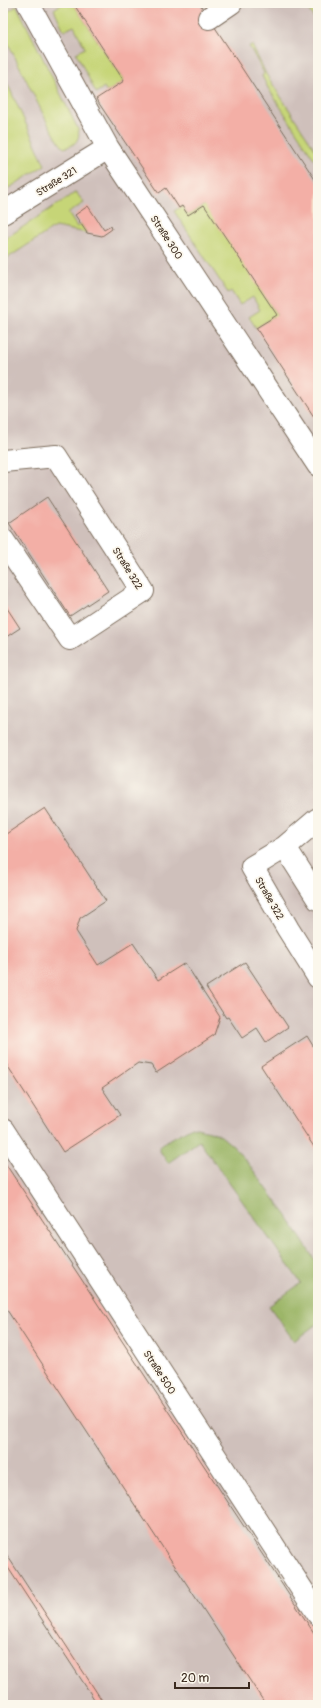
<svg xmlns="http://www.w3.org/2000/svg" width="321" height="1708" font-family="Pangolin,sans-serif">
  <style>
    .industrial { fill: #cfc0bb }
    .green { fill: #c6d577; stroke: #80804a }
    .forest { fill: #9cb668; stroke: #6c7043 }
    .building { fill: #f3afa6 }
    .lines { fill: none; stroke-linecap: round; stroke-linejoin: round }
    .minor-casing { stroke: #7d6d5d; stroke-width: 24 }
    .minor { stroke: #fff; stroke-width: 22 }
    .labels { text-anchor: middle; stroke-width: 3.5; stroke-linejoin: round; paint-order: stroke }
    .street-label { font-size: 10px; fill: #3b2a1e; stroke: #fbf7ec }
  </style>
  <rect width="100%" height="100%" fill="#fbf7ec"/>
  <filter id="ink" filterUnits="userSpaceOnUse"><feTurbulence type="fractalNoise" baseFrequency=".025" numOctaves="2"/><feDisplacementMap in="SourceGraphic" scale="8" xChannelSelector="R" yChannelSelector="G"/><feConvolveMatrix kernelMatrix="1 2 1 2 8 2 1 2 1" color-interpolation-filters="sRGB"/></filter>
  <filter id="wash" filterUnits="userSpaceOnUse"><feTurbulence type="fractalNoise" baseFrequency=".012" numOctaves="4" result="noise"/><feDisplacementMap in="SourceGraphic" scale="16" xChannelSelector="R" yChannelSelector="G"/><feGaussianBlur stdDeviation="0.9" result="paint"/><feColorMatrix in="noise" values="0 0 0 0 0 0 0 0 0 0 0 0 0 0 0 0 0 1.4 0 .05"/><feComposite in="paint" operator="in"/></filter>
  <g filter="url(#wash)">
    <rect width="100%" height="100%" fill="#f7e9d3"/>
    <path class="industrial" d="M3 3H318V1705H3Z"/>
    <path class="green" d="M63 3H73L124 81 107 92 104 87 96 93 76 53 85 48 74 26 64 31 54 9Z
      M304 3H318V24Z
      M17 6 78 129C81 139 75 146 64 148L61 145 47 122 3 33V14Z
      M252 45 266 74 318 154V165L268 88 262 76 264 73 249 46Z
      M3 74 45 165 3 192Z
      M76 192 84 203 68 213 77 227 81 224 87 233 55 227 3 261V240Z
      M206 204 277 315 256 328 249 317 260 310 253 297 240 305 231 291 228 293 174 211 182 206 188 215Z"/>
    <path class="forest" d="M192 1127 210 1131 221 1136 233 1146 248 1163 287 1216 302 1240 318 1265V1323L294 1341 269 1306 301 1283 199 1141 168 1163 160 1151V1146L165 1142Z"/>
    <g id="blocks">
      <path class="building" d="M73 3H199L318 184V423L256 328 277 315 204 205 188 215 182 206 179 208 166 188 159 193 96 99 124 81Z
        M88 206 104 230 111 226 112 229 102 236 87 233 75 215Z
        M47 497 108 591 70 616 9 523Z
        M3 602 20 628 3 639Z
        M45 808 106 901 80 918 76 931 98 965 133 943 158 980 185 963 220 1017 214 1035 156 1073 151 1065 138 1063 102 1088 120 1115 63 1152 7 1065 3 1064V855L6 845 3 840V836Z
        M245 962 288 1027 266 1042 257 1028 242 1038 228 1017 226 1018 206 987Z
        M307 1036 318 1054V1153L261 1066Z
        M3 1160 318 1639V1705H266L3 1304Z
        M3 1549 105 1705H98L3 1560Z"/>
    </g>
  </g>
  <g filter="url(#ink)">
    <use href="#blocks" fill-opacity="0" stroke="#7d6d5d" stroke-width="1"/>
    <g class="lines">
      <defs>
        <path id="minor" d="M28 3 108 148 318 465
          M209 18 231 3
          M3 213 108 148
          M3 461 56 456 143 591 70 639 3 540
          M318 819 285 847 252 867 288 929 318 977
          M285 847 318 899
          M3 1130 318 1614"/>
      </defs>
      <use href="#minor" class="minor-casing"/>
      <use href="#minor" class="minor"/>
    </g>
  </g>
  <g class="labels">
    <g class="street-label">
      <text transform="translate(56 181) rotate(-32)" y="4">Straße 321</text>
      <text transform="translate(167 237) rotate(57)" y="4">Straße 300</text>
      <text transform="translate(128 568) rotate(58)" y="4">Straße 322</text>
      <text transform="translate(270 898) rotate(60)" y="4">Straße 322</text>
      <text transform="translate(160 1372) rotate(57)" y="4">Straße 500</text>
    </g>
  </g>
  <rect width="321" height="1708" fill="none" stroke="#fbf7ec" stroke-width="16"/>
  <path d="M175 1682v6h74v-6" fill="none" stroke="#3b2a1e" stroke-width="2"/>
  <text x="181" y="1682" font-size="12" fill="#3b2a1e" stroke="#fbf7ec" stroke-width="3" paint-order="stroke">20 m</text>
</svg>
